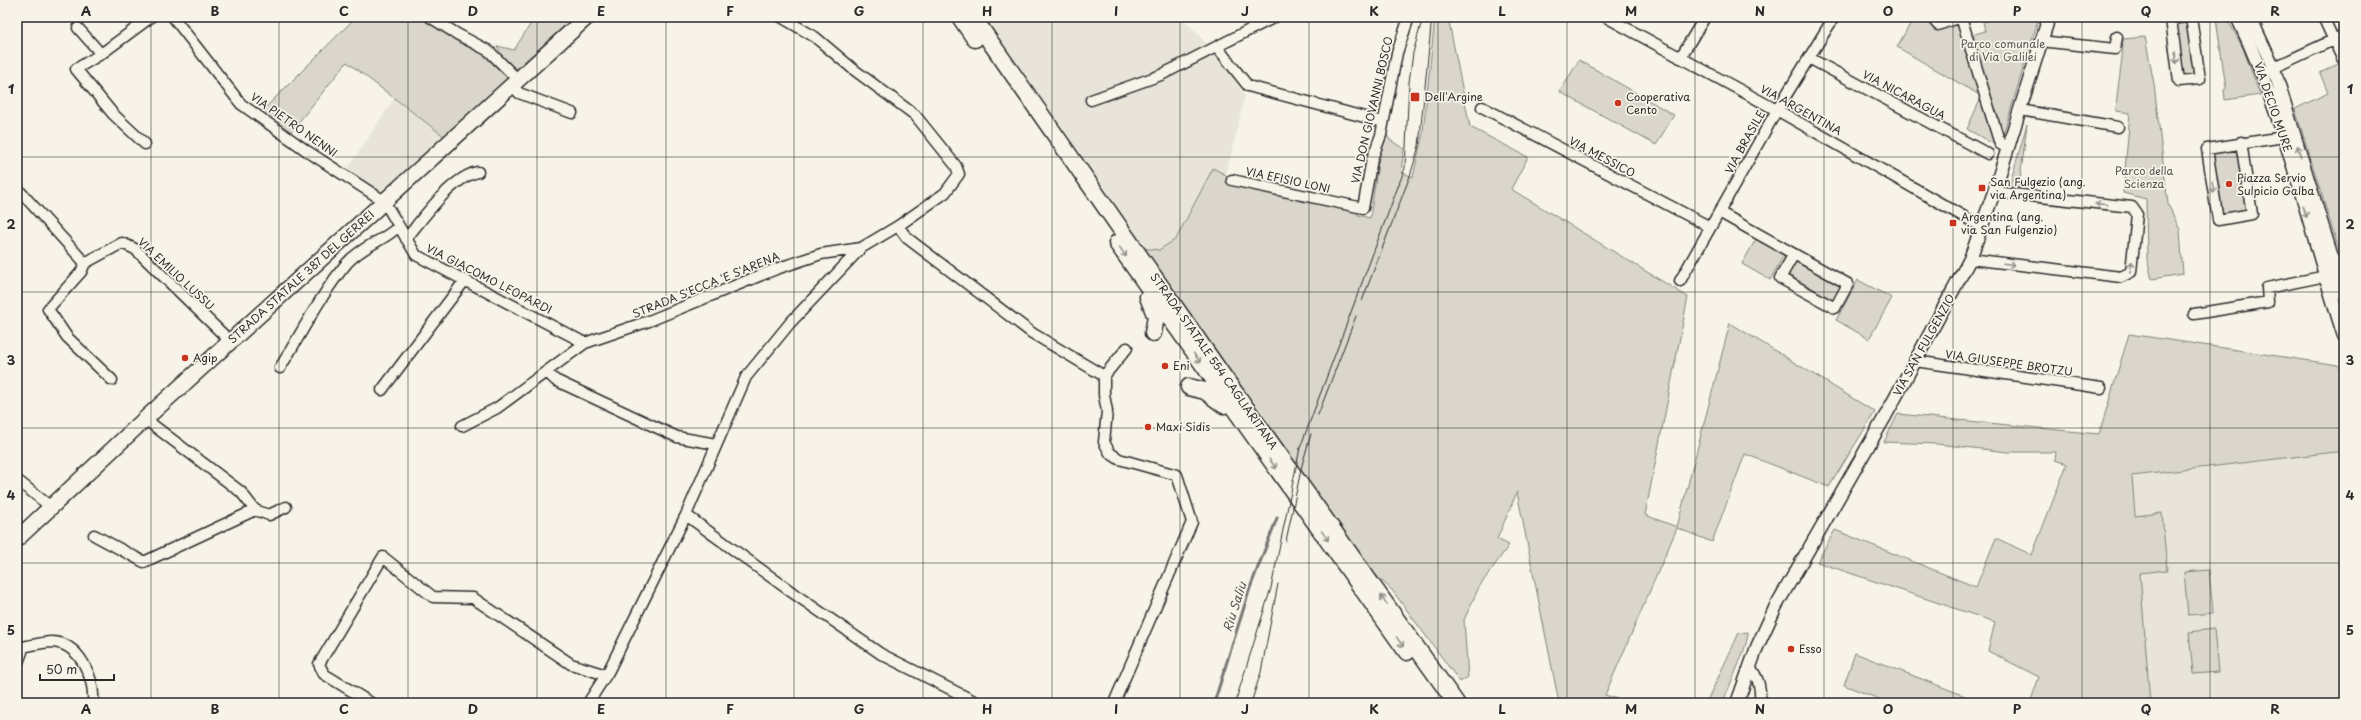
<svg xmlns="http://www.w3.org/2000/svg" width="2361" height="720" font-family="'Playpen Sans',sans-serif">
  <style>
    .built { fill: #e8e4da }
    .green { fill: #dad6cc; stroke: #82807c }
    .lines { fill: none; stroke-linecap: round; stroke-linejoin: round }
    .stream { stroke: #7a7874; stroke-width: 3 }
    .minor-casing { stroke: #2b2b2b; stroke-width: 13 }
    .tertiary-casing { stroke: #2b2b2b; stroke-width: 15 }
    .primary-casing { stroke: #2b2b2b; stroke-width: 18 }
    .trunk-casing { stroke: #2b2b2b; stroke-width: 19 }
    .minor { stroke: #f7f3e8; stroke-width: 10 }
    .tertiary { stroke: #f7f3e8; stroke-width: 12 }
    .primary { stroke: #f7f3e8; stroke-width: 15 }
    .trunk { stroke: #f7f3e8; stroke-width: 16 }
    .tram { stroke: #2b2b2b; stroke-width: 1 }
    .oneway { stroke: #918f8a }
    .grid { fill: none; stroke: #2b2b2b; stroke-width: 1; stroke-opacity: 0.55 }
    .poi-dot { fill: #c8321e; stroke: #f7f3e8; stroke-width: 1.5 }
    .labels { text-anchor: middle; stroke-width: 3.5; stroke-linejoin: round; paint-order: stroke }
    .park-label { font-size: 11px; fill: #575653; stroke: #f7f3e8 }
    .street-label { font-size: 11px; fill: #2b2b2b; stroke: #f7f3e8 }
    .poi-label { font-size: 11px; fill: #2b2b2b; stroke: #f7f3e8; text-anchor: start }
    .water-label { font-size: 12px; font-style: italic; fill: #53524f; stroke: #f7f3e8 }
    .neatline { fill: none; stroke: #2b2b2b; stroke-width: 1.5 }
    .grid-label { font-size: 13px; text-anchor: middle; font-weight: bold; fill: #2b2b2b }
  </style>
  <rect width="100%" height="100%" fill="#f7f3e8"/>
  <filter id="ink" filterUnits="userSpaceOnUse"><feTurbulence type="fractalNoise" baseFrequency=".025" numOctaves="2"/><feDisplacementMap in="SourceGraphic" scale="8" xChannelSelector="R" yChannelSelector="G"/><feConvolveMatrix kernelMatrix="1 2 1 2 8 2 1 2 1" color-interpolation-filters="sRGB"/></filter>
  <g filter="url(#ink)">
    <path class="built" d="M981 17H1182L1218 56 1245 96 1226 175 1213 168 1176 239 1159 250 1141 248Z
      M394 99 445 137 376 201 341 179Z
      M2344 451V703H2150L2132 476Z"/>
    <path class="green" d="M356 17H419L460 43 481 53 510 80 445 137 347 62 290 133 260 113Z
      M535 17H575L515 70 501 54 497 46 514 50Z
      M1435 17H1448L1470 127 1528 157 1511 189 1688 297 1645 515 1677 527 1730 323 1875 412 1829 487 1745 454 1712 542 1677 528 1605 695 1630 703H1559L1517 492 1497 539 1509 545 1479 587 1464 620 1468 677 1460 682 1392 590 1372 572 1141 248 1159 250 1176 239 1213 168 1226 175 1228 184 1311 202 1354 209 1358 215 1370 218 1379 156 1385 132 1390 140 1404 149 1401 172 1413 177 1423 132Z
      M1914 17H1929L1945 23 1957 19 1983 97 1897 47Z
      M2001 17H2039L2002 138 1972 35 1985 31 1983 22Z
      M2226 17 2243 48 2260 95 2225 100 2224 90 2226 88 2216 18Z
      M2188 23 2194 75 2183 76 2177 24Z
      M2145 37 2154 84 2168 204 2180 230 2183 274 2152 279 2147 259 2146 199 2123 193 2130 113 2116 111C2117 86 2123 63 2123 39Z
      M1579 60 1674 115 1656 145 1560 92Z
      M2344 61V250H2339L2295 109 2328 93 2320 73Z
      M1981 98 1996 142 1995 145 1967 129Z
      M2027 124 2019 188 2009 187Z
      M2238 149 2247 210 2222 214 2212 153Z
      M1756 239 1784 255 1770 280 1742 264Z
      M1795 260 1841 286 1833 300 1787 274Z
      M1858 280 1892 298 1869 339 1836 320Z
      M2129 334 2338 365C2349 378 2344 433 2344 451L2132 476 2135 516 2162 513 2167 570 2140 573 2150 703H2030L2039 677 1988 651 1995 622 1817 562 1835 530 1976 587 1996 538 2032 555 2067 464 2055 460 2056 452H2008L1937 444 1884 442 1898 414 2099 434Z
      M2209 570 2213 613 2188 615 2184 572Z
      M2214 629 2218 672 2193 674 2189 632Z
      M1748 632C1748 648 1729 684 1723 703H1706L1739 633Z
      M1855 653 1983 703H1889L1844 685Z"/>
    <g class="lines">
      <path class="stream" d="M1214 703 1250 588 1277 518"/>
      <defs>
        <path id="minor" d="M173 17 241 104 307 151 384 201 416 255 585 343
          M430 17 457 34 489 51 518 80
          M1606 17 1784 114 1982 227
          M1931 17 1938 25 1960 17
          M1961 17 2000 144 2008 148
          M2184 17 2171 19 2179 81 2200 79 2191 17
          M2323 17 2342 58
          M78 28 101 54
          M2040 41 2115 49 2117 37
          M1217 47 1248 86 1383 122
          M1680 58 1705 17
          M1809 58 1988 154
          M2262 73 2344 35
          M512 85 519 93 572 113
          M1091 100 1161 75 1275 17
          M1482 107 1710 227
          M2020 110 2118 127
          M2241 142 2252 214 2218 220 2207 149 2290 136
          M145 144 113 114 76 69 101 54 151 17
          M1232 180 1363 208 1372 159 1381 135 1397 53 1409 17
          M17 188 85 263 122 243 135 249 230 341
          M1719 212 1794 254
          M898 226 907 238 1032 333 1104 376
          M406 239C423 218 452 177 478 172
          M1794 254 1848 284 1835 308 1780 278Z
          M1970 259 2121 277 2131 272 2137 214 2132 207 1994 192
          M85 263 81 272 48 309 67 337 112 380
          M1680 281 1777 110 1834 17
          M2194 314 2268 302 2267 288 2331 275
          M1915 361 2101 388
          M280 368C301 334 321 294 347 263 362 246 384 241 399 226
          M547 372 555 380 677 437 716 444
          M382 390 465 280
          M145 419 241 492 255 510 269 515 286 507
          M462 426 497 408 585 343 649 321 776 269 821 254 861 248 898 226 945 193 959 174 956 166 915 115 853 69 815 37 781 17
          M17 480 51 507
          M686 515 793 593 881 654 978 703
          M94 535 144 562 255 510
          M17 646 22 652 17 665
          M18 648C29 646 42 642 52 642 80 643 95 679 93 703
          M1750 667C1759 679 1761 688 1760 703
          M371 703 324 674 319 664 383 557 433 597 473 598 571 664 606 675
          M588 703 608 672 686 515 746 377 790 323 861 248
          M1114 703 1192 522 1177 475 1119 459 1110 453 1104 442 1107 411 1104 395V376L1127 348"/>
        <path id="tertiary" d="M2237 17C2286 118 2309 230 2344 336
          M2250 17 2274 69 2344 296
          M1737 703 1757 647 1776 606 1886 415 1970 259 1994 192 2049 17"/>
        <path id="primary" d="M17 539 145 419 587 17"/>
        <path id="trunk" d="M960 17 975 39
          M973 17 1223 376 1456 703
          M1117 243 1407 652
          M1148 297 1156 317 1153 333
          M1189 387 1205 391 1224 405"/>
      </defs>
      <use href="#minor" class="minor-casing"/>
      <use href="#tertiary" class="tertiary-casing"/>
      <use href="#primary" class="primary-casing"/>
      <use href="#trunk" class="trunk-casing"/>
      <use href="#minor" class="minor"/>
      <use href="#tertiary" class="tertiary"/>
      <use href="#primary" class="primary"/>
      <use href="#trunk" class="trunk"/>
      <path class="tram" d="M1362 301 1410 176 1419 146 1432 17
        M1318 415 1356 316
        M1286 541 1302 465 1311 434
        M1235 703 1271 588 1300 448 1405 168 1409 82 1413 53 1423 17
        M1251 703 1261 672 1278 584"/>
    </g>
    <defs><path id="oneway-shaft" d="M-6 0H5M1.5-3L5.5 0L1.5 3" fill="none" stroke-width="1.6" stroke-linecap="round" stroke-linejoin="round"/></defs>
    <g class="oneway">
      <use href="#oneway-shaft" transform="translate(2176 58) rotate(82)"/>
      <use href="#oneway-shaft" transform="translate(2299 151) rotate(-107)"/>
      <use href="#oneway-shaft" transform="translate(2213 187) rotate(81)"/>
      <use href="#oneway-shaft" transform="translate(2101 204) rotate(-174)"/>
      <use href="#oneway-shaft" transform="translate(2305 212) rotate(74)"/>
      <use href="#oneway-shaft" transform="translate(1123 252) rotate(55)"/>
      <use href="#oneway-shaft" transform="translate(2009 264) rotate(7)"/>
      <use href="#oneway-shaft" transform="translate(2131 267) rotate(-79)"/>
      <use href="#oneway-shaft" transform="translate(1197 358) rotate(55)"/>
      <use href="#oneway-shaft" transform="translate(1273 464) rotate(53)"/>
      <use href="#oneway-shaft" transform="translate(1325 536) rotate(55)"/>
      <use href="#oneway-shaft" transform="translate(1384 600) rotate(-125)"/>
      <use href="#oneway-shaft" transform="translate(1400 642) rotate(55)"/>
    </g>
  </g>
  <path class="grid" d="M151 17V703M279 17V703M408 17V703M537 17V703M666 17V703M794 17V703M923 17V703M1052 17V703M1180 17V703M1309 17V703M1438 17V703M1567 17V703M1695 17V703M1824 17V703M1953 17V703M2082 17V703M2210 17V703M17 157H2344M17 292H2344M17 428H2344M17 563H2344"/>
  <g class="poi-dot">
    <rect x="1410" y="92" width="10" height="10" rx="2"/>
    <circle cx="1618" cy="103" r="4"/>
    <circle cx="2229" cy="184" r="4"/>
    <rect x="1978" y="184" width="8" height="8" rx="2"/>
    <rect x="1949" y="219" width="8" height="8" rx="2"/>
    <circle cx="185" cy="358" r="4"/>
    <circle cx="1165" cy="366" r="4"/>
    <circle cx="1148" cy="427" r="4"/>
    <circle cx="1791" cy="649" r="4"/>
  </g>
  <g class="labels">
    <g class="park-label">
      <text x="2003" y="48">Parco comunale<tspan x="2003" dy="13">di Via Galilei</tspan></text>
      <text x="2144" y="175">Parco della<tspan x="2144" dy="13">Scienza</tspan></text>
    </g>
    <g class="street-label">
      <text transform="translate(1904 95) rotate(28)" y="4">VIA NICARAGUA</text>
      <text transform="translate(2273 107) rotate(71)" y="4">VIA DECIO MURE</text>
      <text transform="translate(1372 110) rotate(-77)" y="4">VIA DON GIOVANNI BOSCO</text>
      <text transform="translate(1801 110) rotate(29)" y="4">VIA ARGENTINA</text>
      <text transform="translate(294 125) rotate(35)" y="4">VIA PIETRO NENNI</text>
      <text transform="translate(1745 142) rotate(-61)" y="4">VIA BRASILE</text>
      <text transform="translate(1602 157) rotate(28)" y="4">VIA MESSICO</text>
      <text transform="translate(1288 180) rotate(12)" y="4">VIA EFISIO LONI</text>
      <text transform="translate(176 274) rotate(43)" y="4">VIA EMILIO LUSSU</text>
      <text transform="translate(301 277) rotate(-42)" y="4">STRADA STATALE 387 DEL GERREI</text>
      <text transform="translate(489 279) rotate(27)" y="4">VIA GIACOMO LEOPARDI</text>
      <text transform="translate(706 285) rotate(-22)" y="4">STRADA S'ECCA 'E S'ARENA</text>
      <text transform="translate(1924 345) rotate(-61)" y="4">VIA SAN FULGENZIO</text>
      <text transform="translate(1214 361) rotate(55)" y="4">STRADA STATALE 554 CAGLIARITANA</text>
      <text transform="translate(2009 363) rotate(8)" y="4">VIA GIUSEPPE BROTZU</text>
    </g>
    <g class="poi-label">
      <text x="1424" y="101">Dell'Argine</text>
      <text x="1626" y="101">Cooperativa<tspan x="1626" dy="13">Cento</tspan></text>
      <text x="2237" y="182">Piazza Servio<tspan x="2237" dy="13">Sulpicio Galba</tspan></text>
      <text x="1990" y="186">San Fulgezio (ang.<tspan x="1990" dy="13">via Argentina)</tspan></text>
      <text x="1961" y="221">Argentina (ang.<tspan x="1961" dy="13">via San Fulgenzio)</tspan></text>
      <text x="193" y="362">Agip</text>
      <text x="1173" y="370">Eni</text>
      <text x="1156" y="431">Maxi Sidis</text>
      <text x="1799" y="653">Esso</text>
    </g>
    <g class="water-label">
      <text transform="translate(1235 607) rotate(-72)" y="4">Riu Saliu</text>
    </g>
  </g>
  <rect width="2361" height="720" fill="none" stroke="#f7f3e8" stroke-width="44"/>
  <path d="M40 674v6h74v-6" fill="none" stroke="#2b2b2b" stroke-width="2"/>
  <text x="46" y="674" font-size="12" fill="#2b2b2b" stroke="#f7f3e8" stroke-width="3" paint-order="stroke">50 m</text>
  <rect x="22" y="22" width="2317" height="676" class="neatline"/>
  <g class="grid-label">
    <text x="86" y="16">A</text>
    <text x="215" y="16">B</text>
    <text x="344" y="16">C</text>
    <text x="473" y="16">D</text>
    <text x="601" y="16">E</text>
    <text x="730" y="16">F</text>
    <text x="859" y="16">G</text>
    <text x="987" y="16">H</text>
    <text x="1116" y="16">I</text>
    <text x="1245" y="16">J</text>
    <text x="1374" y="16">K</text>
    <text x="1502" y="16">L</text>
    <text x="1631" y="16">M</text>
    <text x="1760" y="16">N</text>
    <text x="1888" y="16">O</text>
    <text x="2017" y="16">P</text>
    <text x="2146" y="16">Q</text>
    <text x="2275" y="16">R</text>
    <text x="11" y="94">1</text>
    <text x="2350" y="94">1</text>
    <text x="11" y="229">2</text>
    <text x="2350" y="229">2</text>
    <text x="11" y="365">3</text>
    <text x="2350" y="365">3</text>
    <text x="11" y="500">4</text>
    <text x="2350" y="500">4</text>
    <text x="11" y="635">5</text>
    <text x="2350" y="635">5</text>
    <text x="86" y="714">A</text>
    <text x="215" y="714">B</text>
    <text x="344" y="714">C</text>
    <text x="473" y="714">D</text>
    <text x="601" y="714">E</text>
    <text x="730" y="714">F</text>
    <text x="859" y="714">G</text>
    <text x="987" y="714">H</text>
    <text x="1116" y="714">I</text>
    <text x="1245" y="714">J</text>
    <text x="1374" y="714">K</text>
    <text x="1502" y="714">L</text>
    <text x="1631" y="714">M</text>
    <text x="1760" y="714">N</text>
    <text x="1888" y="714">O</text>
    <text x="2017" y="714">P</text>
    <text x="2146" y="714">Q</text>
    <text x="2275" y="714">R</text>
  </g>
</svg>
